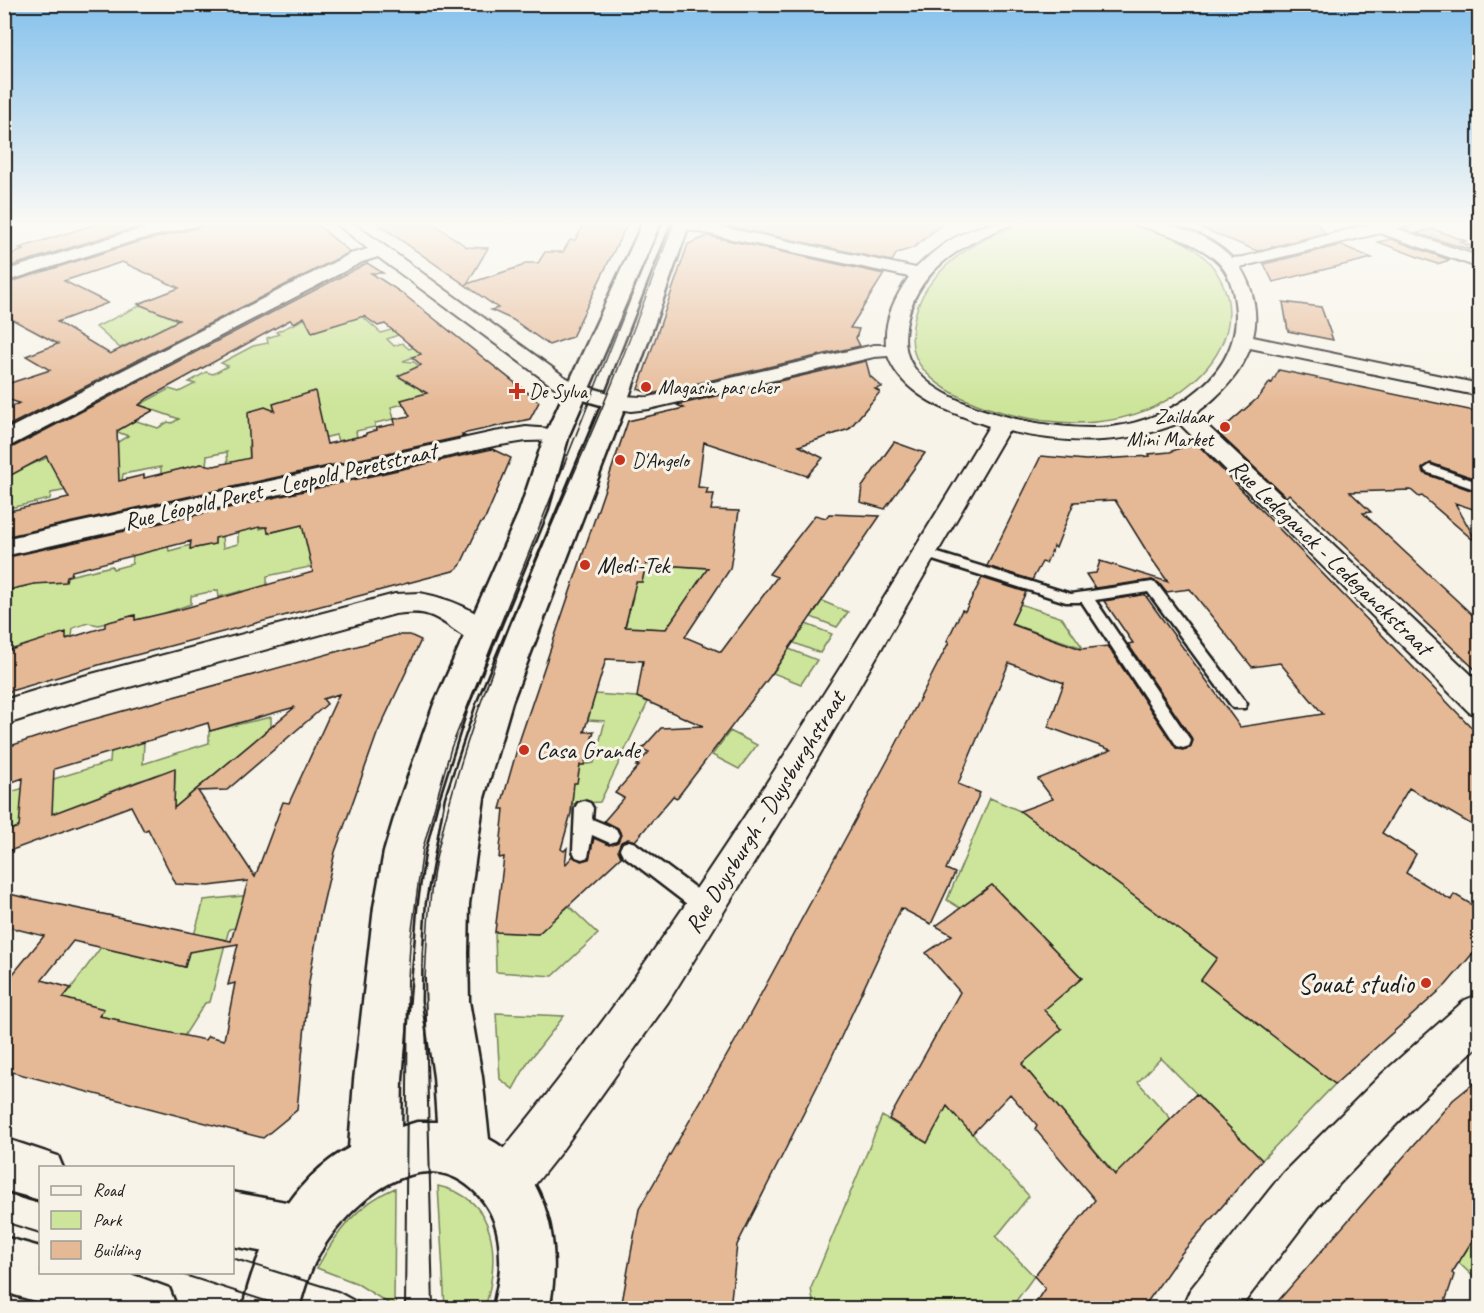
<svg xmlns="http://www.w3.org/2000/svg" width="1484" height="1313" font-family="Caveat,sans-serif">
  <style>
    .green { fill: #cde59a; stroke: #74805b; stroke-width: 1.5 }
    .building { fill: #e6b996; stroke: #1c1c1c; stroke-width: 1.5; fill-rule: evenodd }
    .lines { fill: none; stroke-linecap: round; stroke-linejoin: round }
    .lane-casing { stroke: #1c1c1c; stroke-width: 5 }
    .street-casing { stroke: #1c1c1c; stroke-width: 4 }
    .secondary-casing { stroke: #1c1c1c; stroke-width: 5 }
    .primary-casing { stroke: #1c1c1c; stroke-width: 5 }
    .lane { fill: #f7f3e8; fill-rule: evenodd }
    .street { fill: #f7f3e8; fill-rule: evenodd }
    .secondary { fill: #f7f3e8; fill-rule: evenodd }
    .primary { fill: #f7f3e8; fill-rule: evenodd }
    .tram-far1 { stroke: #1c1c1c; stroke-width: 1.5 }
    .tram { stroke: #1c1c1c; stroke-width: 2 }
    .poi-dot { fill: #c8321e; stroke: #f7f3e8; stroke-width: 2 }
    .labels { text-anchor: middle; stroke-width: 6; stroke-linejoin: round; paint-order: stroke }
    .far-poi-label { font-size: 20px; fill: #1c1c1c; stroke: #f7f3e8; text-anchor: start }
    .street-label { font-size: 24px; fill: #1c1c1c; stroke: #f7f3e8 }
    .poi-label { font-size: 24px; fill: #1c1c1c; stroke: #f7f3e8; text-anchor: start }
    .near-poi-label { font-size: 28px; fill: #1c1c1c; stroke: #f7f3e8; text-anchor: end }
  </style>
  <rect width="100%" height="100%" fill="#f7f3e8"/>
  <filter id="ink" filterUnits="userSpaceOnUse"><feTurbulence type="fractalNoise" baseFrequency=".0167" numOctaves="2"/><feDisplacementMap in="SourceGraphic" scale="12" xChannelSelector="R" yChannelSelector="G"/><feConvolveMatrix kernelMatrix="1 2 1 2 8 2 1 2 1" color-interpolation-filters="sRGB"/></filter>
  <g filter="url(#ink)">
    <path class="green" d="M1032 222C1091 219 1191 218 1221 280 1229 296 1231 315 1226 333 1220 353 1206 371 1190 384 1133 432 1056 430 988 408 964 400 935 387 920 365 905 344 914 308 927 288 951 253 992 231 1032 222Z
      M141 305 180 321 120 348 96 327Z
      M365 316 363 317 381 333 394 329 401 334 387 339 394 346 402 343 409 349 417 346 425 353 403 361 414 362 419 366 432 361 453 385 408 403 391 407 394 419 375 423V427L356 431 357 437 338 441 336 435 315 440 249 445 250 464 228 468 227 452 207 456 206 465 161 476V467L123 474 118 509 73 489 51 493 50 499 5 509 4 476 49 457 108 448 128 436 99 425 118 415 158 428 168 422 172 423 179 419 139 405 169 389 179 392 195 384 189 382 206 372 213 374 228 366 221 363 253 346 268 343 267 338 279 334 276 332 309 317Z
      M322 513 319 565 267 576V587L243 593 242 591 219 597 218 590 191 596V604L165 613V621L134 629 135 615 99 625 88 623 73 628 72 637 5 652 4 591 112 566 113 569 132 564 133 555 168 546 169 551 191 545V549L215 544V538L222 536 223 548 238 544V531L260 526V529L267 527 269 533 281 530V522Z
      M646 564 708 568 666 629 625 627 633 597 623 595 627 581 642 582Z
      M822 601 848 612 837 627 811 617Z
      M1020 604 1062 618 1083 648 1011 624Z
      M806 624 832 634 820 653 794 643Z
      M789 649 817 660 801 684 773 673Z
      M595 694 636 697 648 702 600 802 570 804 573 783 580 765 594 763 605 721 588 720Z
      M271 717V727L174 808 175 771 138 781 5 832 4 794 110 762 111 750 144 741 143 764 209 743V731Z
      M730 731 757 745 739 769 712 755Z
      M990 798 1020 811 1217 958 1201 980 1335 1084 1262 1160 1161 1058 1138 1082 1171 1119 1116 1175 1004 1043 1082 978 992 885 960 908 947 900Z
      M252 895 235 928 229 929 210 1002 205 1003 179 1044 113 1029 119 1020 99 1016 103 1009 58 1006 101 947 185 967 204 900Z
      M569 906 598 934 553 976 496 972 495 932 538 934Z
      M496 1013 564 1016 528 1062 513 1089 500 1079Z
      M947 1106 1029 1196 996 1237 1034 1276 1011 1308H814L811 1288 882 1116 927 1143Z
      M438 1186C500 1199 499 1260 485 1308H445Z
      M395 1188 394 1307 356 1283 317 1268C336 1233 357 1204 395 1188Z
      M1473 1240 1479 1245V1282L1459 1263 1463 1253 1464 1254Z"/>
    <path class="building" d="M103 222H164L121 232 4 268V257L24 250 19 248Z
      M204 222H314L350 252 4 428V410L19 403 4 398V385L50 370 26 356 58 344 4 315V284L134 243 200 227ZM122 262 179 288 138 304 179 320 110 354 57 322 108 303 64 281Z
      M375 222H431L467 247 488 248 467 284 522 266 525 263H538L545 252H563L570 240H575L586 222H628L572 337 549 345 513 320 491 310 498 308Z
      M742 222H945L913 248 897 253 892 261 731 227Z
      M1187 222H1316L1325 233 1257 251Z
      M1433 229 1466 241 1460 242 1474 247 1468 249 1474 251 1416 233Z
      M708 236 884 274 850 328 859 329 856 338 860 346 651 394 638 389 688 244Z
      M1391 239 1450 260 1437 264 1378 242Z
      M1341 245 1372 258 1273 282 1264 264Z
      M367 263 383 273H371L402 293 539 402 530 419 462 434 465 436 4 537V512L69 498 46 456 4 479V449L13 447ZM364 316 378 326 385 324 421 354 412 357 421 365 398 376 427 393 401 400 410 416 394 419 395 424 376 428 377 430 366 433V435L327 444 315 391 273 404 275 411 265 407 248 412 250 458 214 466 201 464 144 478V475L119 481 117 431 154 410 139 405 148 398 290 320 294 323 304 317 312 332Z
      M1283 302 1321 307 1333 340 1288 331Z
      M866 361 870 376 882 387 875 389 880 392 849 429 799 446 823 458 807 476 704 442 698 487 708 488 706 494H714L711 510 739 511 730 569 685 637 721 652 777 577 769 574 815 515 826 518 829 514 880 516 771 675 677 798 673 796 635 841 628 839 621 842 618 850 621 857 538 934 495 932 504 857 499 858 504 809H500L520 739 628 421 684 408 677 405ZM646 564 708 568 666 629 625 627 636 582H642ZM606 659 643 661 637 697 703 726 661 728 642 749 649 752 636 766H639L615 793 624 798 604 821 618 828 621 834 618 842 609 845 594 838 589 859 581 861 573 856 565 865 567 848 564 851 561 849 571 813 574 783H577L580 765H584L594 731 584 732Z
      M1279 370 1479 412V480L1431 463 1422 469 1425 474 1479 493V511L1455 503 1474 537 1472 539 1422 496 1419 497 1411 490 1350 492 1371 512 1363 513 1479 621V673L1289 494 1286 497 1218 433 1223 429 1222 426 1229 423 1260 396 1270 382 1272 383Z
      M894 442 925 453 885 509 860 502 862 487Z
      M1188 445 1199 446 1479 735V829L1409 788 1382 833 1416 854 1406 873 1451 900 1454 894 1479 909V946L1446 985 1335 1084 1201 980 1217 958 1020 811 1053 799 1038 779 1111 750 1048 727 1064 683 1009 663 958 784 980 793 946 869 955 873 931 924 901 908 828 1065 737 1245 730 1308H621L639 1209 742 1029 890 756 949 642 947 641 962 610 965 611 982 578 1026 592 1011 624 1081 649 1108 646 1176 748 1182 750 1190 748 1193 740 1128 644 1133 643 1104 601 1147 594 1145 595 1240 727 1323 714 1280 663 1252 667 1190 589 1166 592 1159 583 1152 580 1095 588 1086 574 1096 573 1100 561 1168 582 1151 558 1115 500 1074 502 1056 548 1054 546 1046 563 1042 562 1032 580 987 566 1041 456 1086 460 1150 456 1149 454 1170 452Z
      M492 449 511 458 486 517 479 526 460 566 453 571 102 664 4 693V652L66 632V639L105 627V623L135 615V620L178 610 313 572 302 525 268 533 267 527H260L215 538V544L190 549 191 541 72 571 71 575 67 576 66 582 34 584 4 591V558Z
      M397 635H410L421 640 377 734 335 852 320 917 309 982 297 1110 263 1138 4 1070V985L44 936 4 926V893L231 941 248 881 209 886 176 884 148 829 144 831 131 806 4 853V832L19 827 23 778 4 785V748L76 724ZM339 694 289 803 283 802 255 877 198 791 227 790 327 704 323 699ZM295 707 174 808 175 768 52 814 54 769 208 723 210 731ZM73 941 185 967 189 952 238 944 228 985 235 983 224 1040 208 1036 205 1040 118 1022 119 1020 99 1016 104 1009 63 998 71 988 42 980Z
      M992 885 1082 978 1044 1010 1062 1029 1022 1064 1115 1175 1196 1094 1262 1160 1181 1254 1143 1308H1032L1045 1288 1034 1276 1095 1200 1035 1129 1037 1125 1010 1094 972 1134 947 1106 927 1143 889 1119 960 992 926 953 952 935 936 926Z
      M1479 1079V1230L1452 1273 1454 1275 1443 1308H1272L1453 1100Z"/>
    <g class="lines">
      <defs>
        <path id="lane" d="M1430 465 1480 483V491L1426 472 1424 469Z
          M925 549 1071 594 1152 582 1157 584 1247 704 1245 708H1233L1148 592 1095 600 1191 741 1189 746 1183 748 1177 746 1082 602H1066L920 556 918 553 920 550Z
          M584 801 590 803 593 808 592 819 616 829 619 835 616 841 610 843 592 835 588 857 582 859 576 857 573 851 575 808 578 803Z
          M629 841 635 843 714 902 717 908 714 914 707 917 700 914 623 855 620 849 623 843Z"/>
        <path id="street" d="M174 222H202L199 225 133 241 4 282V271L122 234Z
          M334 222H352L565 377 584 387 588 391 584 395 577 397 570 395 551 385 378 257 362 262 12 445 4 447V431L350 254 368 249Z
          M674 222H698L916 268C943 241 974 222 1013 222L1010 225C962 244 914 271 906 327 904 340 905 355 913 366 943 412 1060 433 1111 427 1173 420 1245 373 1235 303 1233 287 1229 273 1218 262 1196 241 1164 233 1136 225L1133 222C1169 222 1207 232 1232 258L1243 257 1378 222H1414L1411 225 1398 229 1480 257V268L1380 233 1240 267C1253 287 1259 314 1253 337L1480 384V396L1250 348C1240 376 1218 397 1195 414L1480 683V715L1469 712 1179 423C1123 446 1066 444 1008 431L799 790 668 1002 560 1153 522 1201 505 1208 488 1201 481 1184 488 1167C600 1034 697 891 791 745 859 639 925 533 989 426 952 413 903 397 888 356L874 357 649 409 631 411 607 407 604 402 607 397C620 394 635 398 649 397L874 345H886C884 319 895 297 909 277L681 228 675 226Z
          M526 427 565 430 568 435 565 440 526 441 494 446 4 556V539L494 432Z
          M420 593C446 598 483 610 497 634L492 641C468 649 451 622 429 615 418 611 406 613 395 614L82 700 4 725V700L80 677 395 594Z
          M1480 994V1044L1415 1105 1317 1207 1240 1308H1182L1190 1290 1283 1173 1383 1073 1465 1000Z"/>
        <path id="secondary" d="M577 384 623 397 627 402 623 407 615 409 569 396 565 391 569 386Z
          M4 1138 58 1156 63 1168H40V1200L4 1190Z
          M232 1192 302 1205 321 1213 329 1232 321 1251 302 1259 232 1246Z
          M4 1237 40 1247V1272H125L169 1288 177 1308H59L4 1292Z"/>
        <path id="primary" d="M643 222H661L569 435 547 512 468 704 436 805 424 852 416 907 402 1080 401 1127 417 1122H437L434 1077 423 1001 424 953 427 904 446 798 478 702 603 402 673 222H690L627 402 512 702 484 798 469 904 468 953 469 1001 482 1077 489 1139C548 1170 563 1249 549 1308H493C496 1292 501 1276 500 1259 500 1231 493 1208 472 1189 419 1142 351 1203 322 1249 310 1268 305 1287 299 1308H243C255 1248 293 1178 349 1148L354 1080 374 907 384 852 398 805 434 704 519 512 545 435Z"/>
      </defs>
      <use href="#lane" class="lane-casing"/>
      <use href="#street" class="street-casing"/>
      <use href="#secondary" class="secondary-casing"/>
      <use href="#primary" class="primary-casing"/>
      <use href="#lane" class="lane"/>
      <use href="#street" class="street"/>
      <use href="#secondary" class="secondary"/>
      <use href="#primary" class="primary"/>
      <path class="tram-far1" d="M408 980 410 945 423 848 451 748 661 222
        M425 980C427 938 429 886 439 845 476 682 551 532 614 379 635 327 654 274 674 222"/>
      <path class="tram" d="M425 978 433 1308
        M4 1193 40 1203
        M4 1222 40 1233
        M232 1258 338 1291 369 1308
        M175 1272 288 1308
        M405 1308 408 978"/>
    </g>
  </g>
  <linearGradient id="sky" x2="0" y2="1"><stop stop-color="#85c1ec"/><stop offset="0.55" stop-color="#fbfaf5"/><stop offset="1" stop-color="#fbfaf5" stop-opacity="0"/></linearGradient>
  <rect width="1484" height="406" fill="url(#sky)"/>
  <g class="poi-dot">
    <circle cx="646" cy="387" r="6"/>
    <path d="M514 382h6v6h6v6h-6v6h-6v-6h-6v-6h6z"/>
    <circle cx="1225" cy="427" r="6"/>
    <circle cx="620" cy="460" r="6"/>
    <circle cx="585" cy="565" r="6"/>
    <circle cx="524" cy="750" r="6"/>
    <circle cx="1426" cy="983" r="6"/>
  </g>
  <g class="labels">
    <g class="far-poi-label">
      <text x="658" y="394">Magasin pas cher</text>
      <text x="529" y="398">De Sylva</text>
      <text x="1213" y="423" text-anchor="end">Zaildaar<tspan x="1213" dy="23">Mini Market</tspan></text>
      <text x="632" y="467">D'Angelo</text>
    </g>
    <g class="street-label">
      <text transform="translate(280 486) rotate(-13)" y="8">Rue Léopold Peret - Leopold Peretstraat</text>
      <text transform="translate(1331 557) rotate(44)" y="8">Rue Ledeganck - Ledeganckstraat</text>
      <text transform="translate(765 812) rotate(-58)" y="8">Rue Duysburgh - Duysburghstraat</text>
    </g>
    <g class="poi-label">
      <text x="597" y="573">Medi-Tek</text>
      <text x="536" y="758">Casa Grande</text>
    </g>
    <g class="near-poi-label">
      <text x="1414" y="993">Souat studio</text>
    </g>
  </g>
  <rect width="1484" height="1313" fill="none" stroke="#f7f3e8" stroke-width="24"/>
  <rect x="12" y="12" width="1460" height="1289" fill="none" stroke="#1c1c1c" stroke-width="2" filter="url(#ink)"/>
  <rect x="39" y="1166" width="195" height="108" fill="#f7f3e8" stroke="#9f9d96" stroke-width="1.5"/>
  <rect x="51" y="1186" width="30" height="9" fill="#f7f3e8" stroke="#9f9d96" stroke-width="1.5"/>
  <text x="93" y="1196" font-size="18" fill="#1c1c1c">Road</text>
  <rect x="51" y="1211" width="30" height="18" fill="#cde59a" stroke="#9f9d96" stroke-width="1.5"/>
  <text x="93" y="1226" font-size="18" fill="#1c1c1c">Park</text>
  <rect x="51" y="1241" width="30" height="18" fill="#e6b996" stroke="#9f9d96" stroke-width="1.5"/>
  <text x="93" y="1256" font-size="18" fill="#1c1c1c">Building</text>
</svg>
